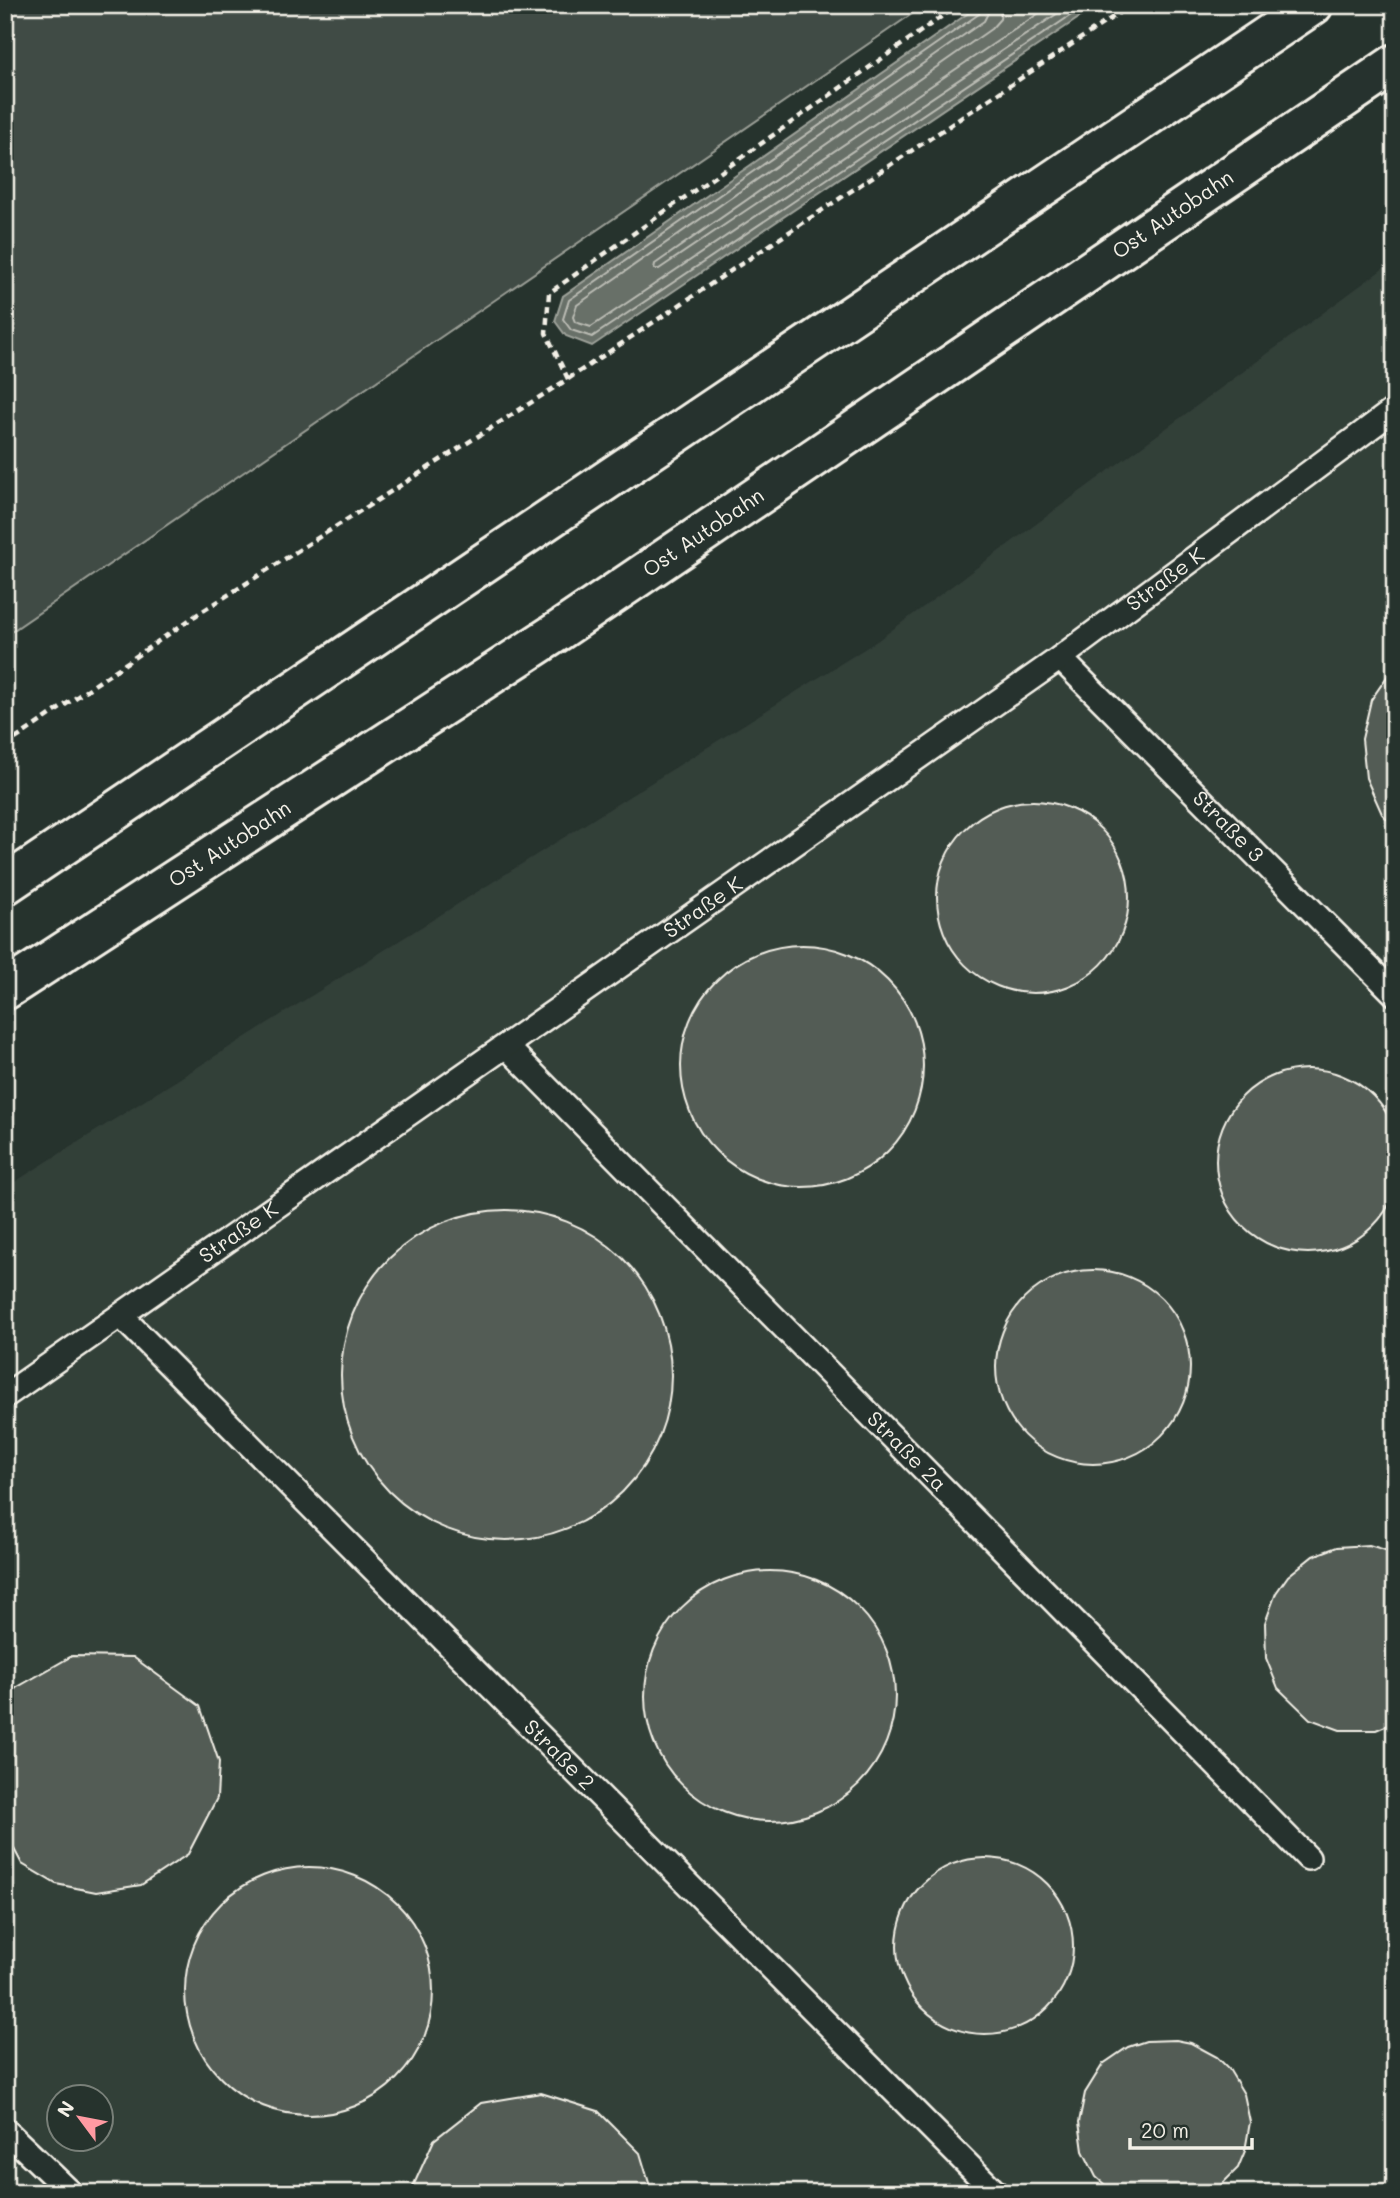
<svg xmlns="http://www.w3.org/2000/svg" width="1400" height="2198" font-family="Mali,sans-serif">
  <style>
    .built { fill: #333f39; fill-rule: evenodd }
    .green { fill: #414b45; stroke: #9a9e96; stroke-width: 2 }
    .water { fill: #676f68; stroke: #9fa39b; stroke-width: 2 }
    .lines { fill: none; stroke-linecap: round; stroke-linejoin: round }
    .shore { stroke: #bcbdb5; stroke-width: 2 }
    .building { fill: #525c55; stroke: #f4f1e8; stroke-width: 2 }
    .lane-casing { stroke: #f4f1e8; stroke-width: 28 }
    .highway-casing { stroke: #f4f1e8; stroke-width: 44 }
    .path { stroke: #f4f1e8; stroke-width: 4.5; stroke-dasharray: 7 5; stroke-linecap: butt }
    .lane { stroke: #26332d; stroke-width: 23 }
    .highway { stroke: #26332d; stroke-width: 38 }
    .labels { text-anchor: middle; stroke-width: 5; stroke-linejoin: round; paint-order: stroke }
    .street-label { font-size: 21px; fill: #f4f1e8; stroke: #26332d }
  </style>
  <rect width="100%" height="100%" fill="#26332d"/>
  <filter id="ink" filterUnits="userSpaceOnUse"><feTurbulence type="fractalNoise" baseFrequency=".0143" numOctaves="2"/><feDisplacementMap in="SourceGraphic" scale="14" xChannelSelector="R" yChannelSelector="G"/><feConvolveMatrix kernelMatrix="1 2 1 2 8 2 1 2 1" color-interpolation-filters="sRGB"/></filter>
  <g filter="url(#ink)">
    <path class="built" d="M1395 260V2193H5V1188L877 641ZM60 2096H102V2138H60Z"/>
    <path class="green" d="M5 5H925L5 636Z"/>
    <path class="water" d="M980 5H1098L592 346 566 336 555 321 563 296Z"/>
    <g class="lines">
      <path class="shore" d="M983 5 979 14 569 300 563 319 571 330 592 337 1086 5
        M992 5 984 21 577 305 573 317 575 322 591 327 1070 5
        M1002 5 1000 19 991 29 655 264 654 269H659L1051 5"/>
    </g>
    <path class="building" d="M1395 665V827L1382 814 1366 778 1362 739 1371 700Z
      M937 897a96 96 0 1 1 192 0a96 96 0 1 1-192 0Z
      M681 1066a121 121 0 1 1 242 0a121 121 0 1 1-242 0Z
      M1216 1161a92 92 0 1 1 184 0a92 92 0 1 1-184 0Z
      M341 1375a165 165 0 1 1 330 0a165 165 0 1 1-330 0Z
      M996 1367a97 97 0 1 1 194 0a97 97 0 1 1-194 0Z
      M1369 1545 1395 1553V1722L1376 1730H1340L1310 1719 1278 1688 1266 1658 1265 1623 1276 1593 1288 1576 1313 1556 1337 1547Z
      M645 1696a125 125 0 1 1 250 0a125 125 0 1 1-250 0Z
      M72 1656 133 1657 200 1706 219 1762 217 1798 188 1854 141 1885 96 1892 56 1884 22 1864 5 1832V1705L16 1688Z
      M897 1946a88 88 0 1 1 176 0a88 88 0 1 1-176 0Z
      M185 1991a124 124 0 1 1 248 0a124 124 0 1 1-248 0Z
      M1176 2040 1191 2043 1217 2057 1229 2069 1244 2094 1250 2122 1245 2151 1238 2168 1213 2193H1114L1096 2177 1083 2151 1079 2122 1085 2093 1103 2064 1128 2047 1146 2041Z
      M541 2093 598 2111 640 2153 652 2193H410L434 2140 481 2103Z"/>
    <g class="lines">
      <defs>
        <g id="lane">
          <path id="s1" d="M1060 658 1395 994"/>
          <path id="s2" d="M506 1046 1308 1858"/>
          <path id="s3" d="M121 1316 996 2193"/>
          <path id="s4" d="M5 1396 1060 658 1395 409"/>
          <path d="M5 2130 71 2193"/>
        </g>
        <g id="highway">
          <path d="M5 885 1313 5"/>
          <path id="s5" d="M5 990 560 630 1395 64"/>
        </g>
      </defs>
      <use href="#lane" class="lane-casing"/>
      <use href="#highway" class="highway-casing"/>
      <path class="path" d="M568 379 546 333 549 293 958 5
        M5 746 195 616 568 379 1131 5"/>
      <use href="#lane" class="lane"/>
      <use href="#highway" class="highway"/>
    </g>
  </g>
  <g class="labels">
    <g class="street-label">
      <text dy="7" stroke="none"><textPath href="#s5" startOffset="1402">Ost Autobahn</textPath></text>
      <text dy="7" stroke="none"><textPath href="#s5" startOffset="835">Ost Autobahn</textPath></text>
      <text dy="7" stroke="none"><textPath href="#s4" startOffset="1419">Straße K</textPath></text>
      <text dy="7" stroke="none"><textPath href="#s1" startOffset="238">Straße 3</textPath></text>
      <text dy="7" stroke="none"><textPath href="#s5" startOffset="268">Ost Autobahn</textPath></text>
      <text dy="7" stroke="none"><textPath href="#s4" startOffset="852">Straße K</textPath></text>
      <text dy="7" stroke="none"><textPath href="#s4" startOffset="285">Straße K</textPath></text>
      <text dy="7" stroke="none"><textPath href="#s2" startOffset="570">Straße 2a</textPath></text>
      <text dy="7" stroke="none"><textPath href="#s3" startOffset="620">Straße 2</textPath></text>
    </g>
  </g>
  <rect width="1400" height="2198" fill="none" stroke="#26332d" stroke-width="28"/>
  <rect x="14" y="14" width="1372" height="2170" fill="none" stroke="#f4f1e8" stroke-width="2.5" filter="url(#ink)"/>
  <g transform="translate(80 2118) rotate(302)"><circle r="33" fill="#26332d" stroke="#787f78" stroke-width="2"/>
  <path d="M0-5L12 26L0 18L-12 26Z" fill="#ff9aa2"/>
  <text y="-10" font-size="19" font-weight="bold" text-anchor="middle" fill="#f4f1e8">N</text>
  </g>
  <path d="M1130 2138v10h122v-10" fill="none" stroke="#f4f1e8" stroke-width="3.5"/>
  <text x="1141" y="2138" font-size="21" fill="#f4f1e8" stroke="#26332d" stroke-width="5" paint-order="stroke">20 m</text>
</svg>
